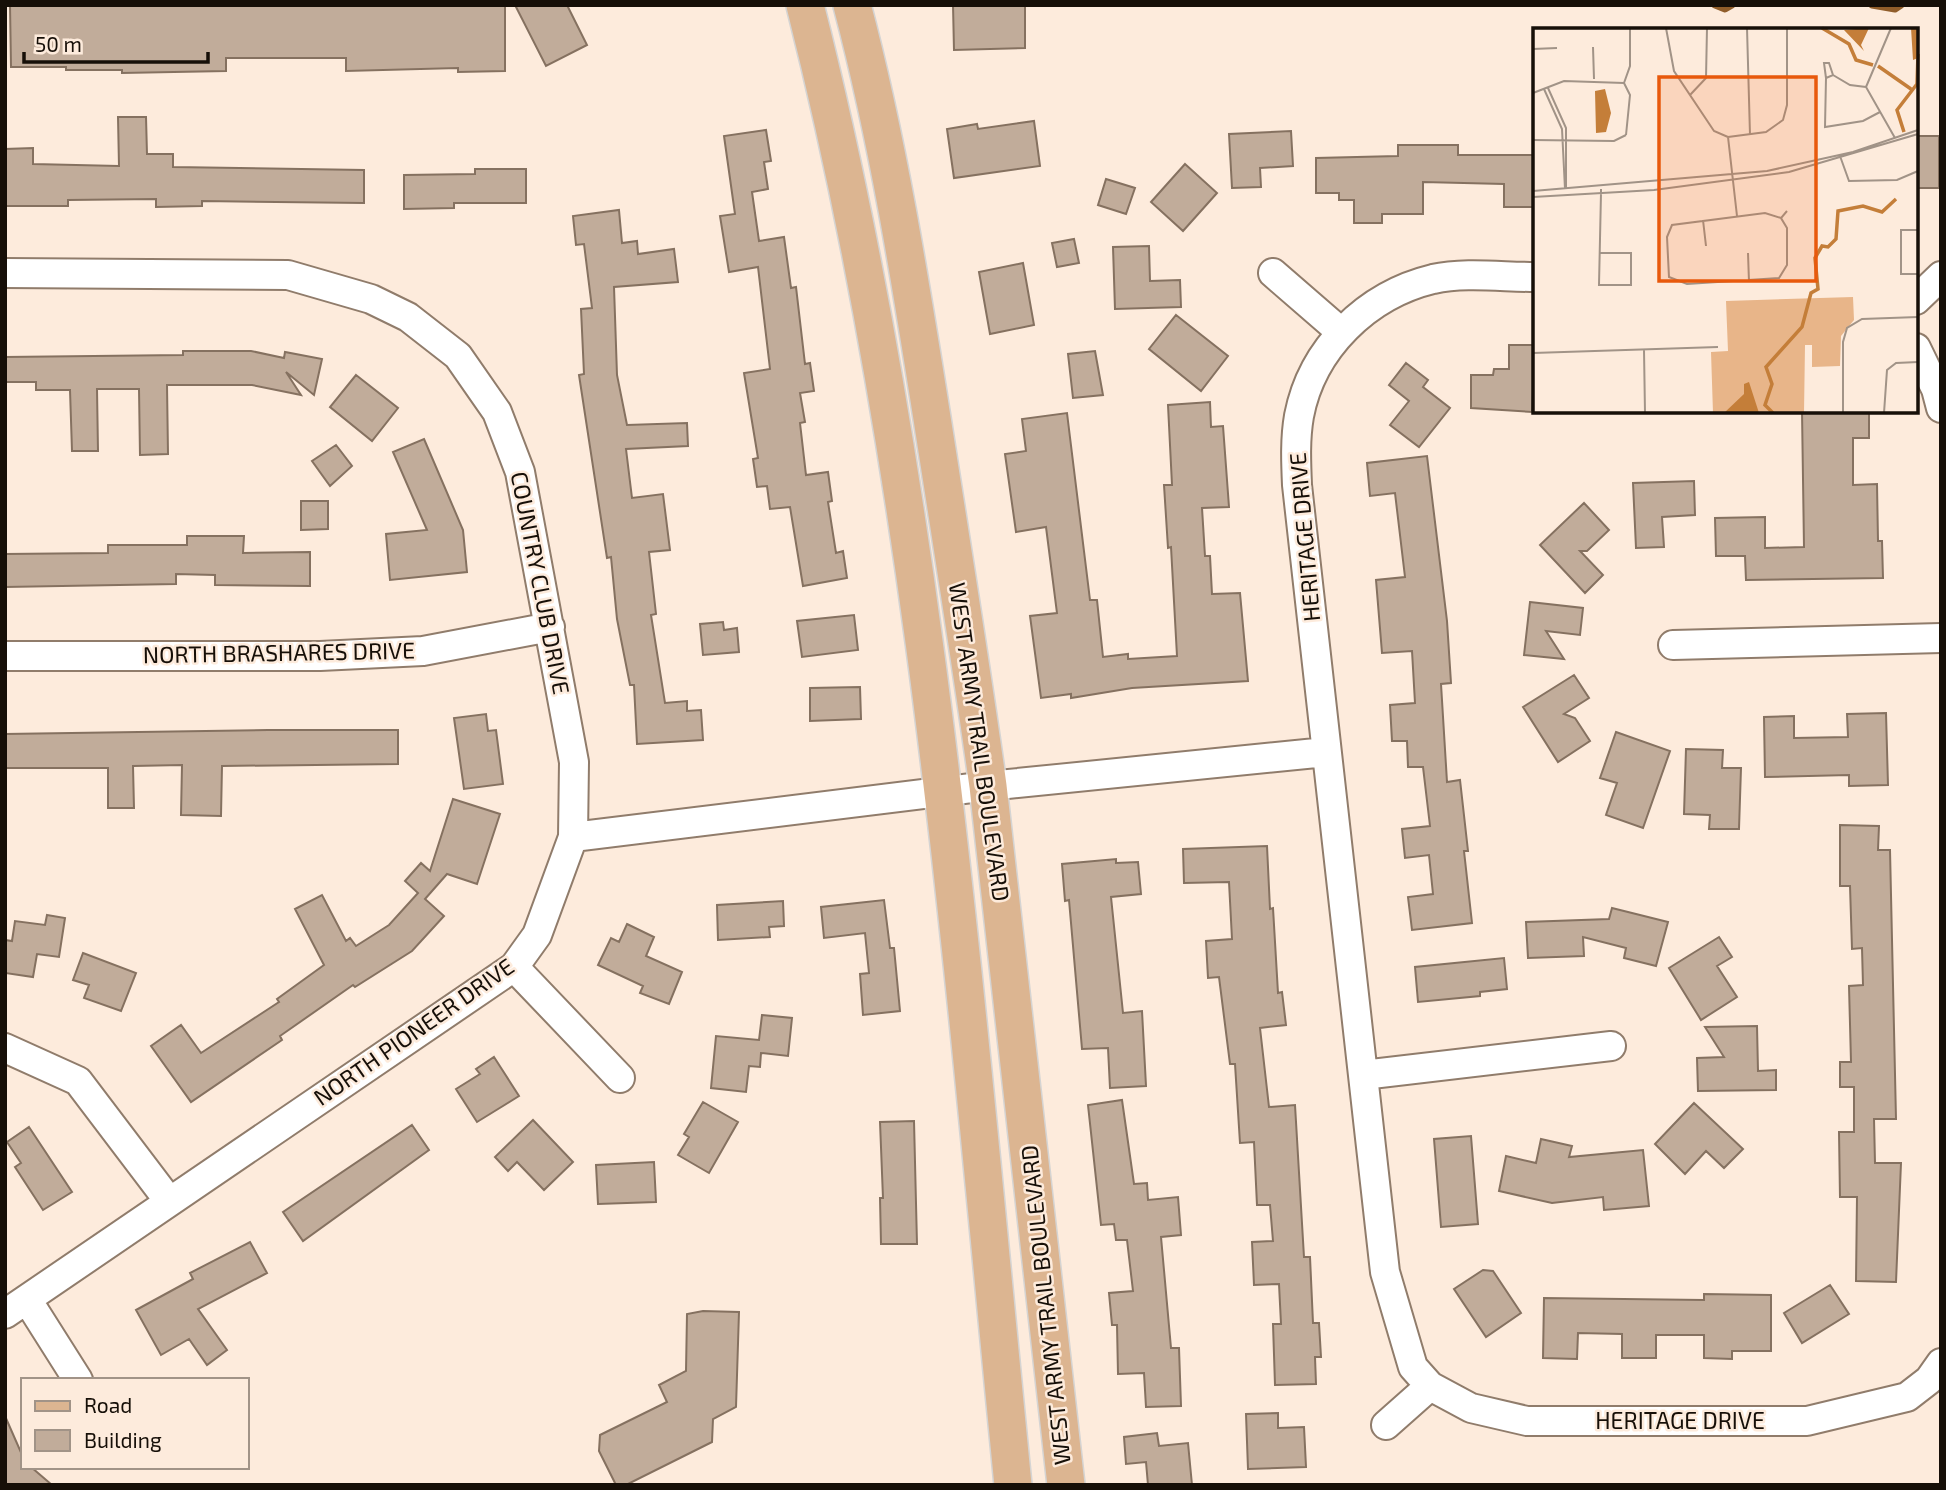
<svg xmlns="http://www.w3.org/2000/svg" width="1946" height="1490" font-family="'Exo 2',sans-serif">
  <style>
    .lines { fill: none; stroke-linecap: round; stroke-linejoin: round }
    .stream { stroke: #905d2a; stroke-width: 7 }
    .building { fill: #c1ac9a; stroke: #857160; stroke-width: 2 }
    .minor-casing { stroke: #907c6b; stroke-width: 32 }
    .major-casing { stroke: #d5d4d3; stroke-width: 40 }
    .minor { stroke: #fff; stroke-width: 28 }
    .major { stroke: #dcb591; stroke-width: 37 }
    .labels { text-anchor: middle; stroke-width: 5; stroke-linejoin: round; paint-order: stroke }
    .street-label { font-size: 23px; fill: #160f08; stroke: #fdebdc }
    .inset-river { fill: none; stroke: #c47e39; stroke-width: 3.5 }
    .inset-road { fill: none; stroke: #a19387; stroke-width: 2 }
    .view { fill: #e8590c; fill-opacity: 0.15; stroke: #e8590c; stroke-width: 3.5 }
    .inset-edge { fill: none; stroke: #160f08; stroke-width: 3.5 }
  </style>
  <rect width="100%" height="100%" fill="#fdebdc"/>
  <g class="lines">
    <path class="stream" d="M1715 5 1725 9 1732 5
      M1872 5 1895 9 1901 5"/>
  </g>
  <path class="building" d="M10 5H505V71L458 72V68L346 71V58H226V71L122 73V70H66V67H11Z
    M515 5H567L587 45 546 66Z
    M953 5H1025V48L954 50Z
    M118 117H146L147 154H173V167L364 170V203L202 201V206L156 207V199L68 200V206H5V149L33 148V164L119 166Z
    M1034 121 1040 166 954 178 947 129 977 124 978 129Z
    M766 130 771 161 764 162 768 189 752 192 759 241 784 237 791 288 796 287 805 364 810 363 814 391 800 393 805 422 800 423 806 475 828 472 832 501 828 502 836 553 843 551 847 578 803 586 790 507 770 509 767 486 757 487 753 459 758 458 744 373 770 369 758 267 729 272 720 216 735 214 724 136Z
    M1291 131 1293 166 1260 168 1261 187 1232 188 1229 134Z
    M1916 136H1939V188H1916Z
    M1398 145H1458V155H1535V207H1504V184L1423 182V214H1382V223H1354V200H1339V193H1316V158L1398 156Z
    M1185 164 1217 193 1183 231 1151 202Z
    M475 169H526V203H454V208L404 209V175L475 174Z
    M1106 179 1135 188 1126 214 1098 205Z
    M619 210 622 243 637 241 638 254 674 249 678 282 614 287 617 375 627 425 687 423 688 446 626 449 632 498 663 494 670 550 649 552 656 614 651 615 665 703 687 701V711L701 710 703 740 637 744 634 685H630L617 619 611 557 607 558 579 375 584 374 581 309 592 308 584 244 576 245 573 216Z
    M1074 239 1079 263 1057 267 1052 243Z
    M1149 246 1150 281 1180 280 1181 307 1115 309 1113 247Z
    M1023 263 1034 325 990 334 979 272Z
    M1176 315 1228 356 1201 391 1149 349Z
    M1509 345H1535L1532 412 1471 408V375H1493L1494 369H1509Z
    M183 351H251L284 358 285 352 322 359 314 395 286 372 301 395 252 385H167L168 454 140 455 139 389H97L98 451H72L70 390H36V382H5V357L183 355Z
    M1095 351 1103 395 1073 398 1068 354Z
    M1406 363 1428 380 1423 387 1450 408 1419 447 1390 425 1409 401 1389 385Z
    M356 375 398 408 372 441 330 407Z
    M1210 402 1211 427 1223 426 1229 507 1202 508 1205 556H1210L1212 594 1240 593 1248 681 1132 688 1071 698V694L1041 698 1030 616 1057 613 1046 527 1016 532 1005 454 1026 451 1022 419 1067 413 1090 600H1097L1103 657 1128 654V659L1177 656 1171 547 1168 548 1164 485H1172L1168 405Z
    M1802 411H1869V438H1853V485L1877 484 1878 541H1882L1883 578 1746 580 1745 556H1716L1715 518 1765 517V548L1804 547Z
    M424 439 463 530 467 572 390 580 386 534 427 530 393 452Z
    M336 445 352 466 330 486 312 461Z
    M1427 456 1447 621 1451 683 1441 684 1447 782 1460 780 1468 851H1464L1472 923 1412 930 1408 897 1433 894 1429 855 1405 858 1402 829 1430 826 1423 767H1408L1407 741H1392L1390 705 1415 703 1412 651 1382 653 1376 580 1405 577 1395 493 1370 496 1367 463Z
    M1694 481 1695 515 1662 517 1664 547 1636 548 1633 483Z
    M301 501H328V529L301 530Z
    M1584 503 1609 530 1587 551H1580L1603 575 1585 593 1540 545Z
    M187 536H244L243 553 310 552V586L215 585V575L176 574V584L5 587V554L108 553V545H187Z
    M1530 602 1583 608 1580 635 1546 631 1564 659 1524 655Z
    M854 615 858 650 802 657 797 621Z
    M723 622 724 630 737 628 739 652 703 655 700 624Z
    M1574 675 1589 698 1564 714 1575 718 1590 741 1558 762 1523 707Z
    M860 687 861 719 810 721V688Z
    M1886 713 1888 785 1849 786V775L1765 777 1764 717 1794 716V738L1848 737 1847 714Z
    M486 714 488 731 496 730 503 784 464 789 454 718Z
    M268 730H398V764L222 766 221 816 181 815 182 765 133 766 134 808H108V768H5V734Z
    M1616 732 1670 751 1643 828 1606 815 1617 783 1600 778Z
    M1686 749 1723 750 1722 768H1741L1739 829H1709L1710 815 1684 814Z
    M453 799 500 814 477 884 447 874 425 899 444 916 412 951 355 987 353 985 280 1036 282 1040 191 1102 151 1046 181 1025 201 1053 279 1002 277 999 324 965 295 909 322 895 346 941 350 938 356 946 389 925 418 893 405 881 421 863 430 871Z
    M1840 825 1879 826 1878 850H1890L1896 1119H1874L1875 1163H1901L1896 1282 1856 1281 1857 1197H1840L1839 1132H1854V1087H1840V1062H1851L1849 986 1863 985 1862 948 1852 949 1850 886H1840Z
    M1267 846 1270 909 1273 908 1278 993 1282 992 1286 1025 1260 1028 1269 1107 1295 1105 1304 1257H1310L1313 1323H1319L1321 1357H1315L1316 1384 1275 1385 1273 1324H1281L1279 1284 1254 1285 1252 1242 1273 1241 1270 1205H1257L1254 1142 1240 1143 1235 1064H1230L1219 977 1208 978 1206 941 1232 939 1229 882 1184 883 1183 849Z
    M1116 859V863L1138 862 1141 894 1111 897 1123 1013 1142 1011 1146 1086 1110 1088 1108 1048 1082 1049 1069 900 1065 901 1062 864Z
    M884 900 890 948H894L900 1011 863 1015 860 974 869 973 865 933 824 938 821 907Z
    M783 901 784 926 769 927 770 937 718 940 717 905Z
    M1612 908 1668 922 1656 966 1624 958 1626 948 1583 937 1584 956 1528 958 1526 922 1609 919Z
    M47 915 65 918 59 957 37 954 33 977 5 973V940L12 941 15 921 45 925Z
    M627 924 654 937 646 956 682 972 669 1004 640 993 643 986 598 965 611 938 619 942Z
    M1719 937 1732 957 1717 966 1737 997 1701 1020 1669 968Z
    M83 953 136 973 121 1011 84 998 89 985 73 980Z
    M1504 958 1507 989 1480 992V996L1418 1002 1415 967Z
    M762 1015 792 1018 788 1056 761 1053 760 1067 749 1066 746 1092 711 1088 716 1036 759 1040Z
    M1757 1026 1758 1071 1776 1070V1090L1698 1091 1697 1058 1724 1057 1705 1027Z
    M494 1057 519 1096 477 1122 456 1089 480 1074 476 1069Z
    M1122 1100 1134 1184 1147 1183 1148 1200 1178 1197 1181 1235 1161 1237 1171 1348H1179L1181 1406 1146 1407 1144 1373 1118 1374 1117 1325H1112L1109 1293 1133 1291 1127 1240H1116L1114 1224 1101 1225 1088 1105Z
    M703 1102 738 1122 709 1173 678 1155 689 1137 684 1134Z
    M1694 1103 1743 1149 1724 1168 1706 1151 1685 1174 1655 1144Z
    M533 1120 573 1162 544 1190 517 1162 508 1171 495 1157Z
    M914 1121 917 1244H881L880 1198H883L880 1122Z
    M412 1125 429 1150 303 1241 283 1212Z
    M29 1127 72 1192 43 1210 15 1167 21 1163 7 1142Z
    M1471 1136 1478 1224 1441 1227 1434 1139Z
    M1541 1139 1572 1146 1569 1157 1643 1150 1649 1206 1604 1210 1603 1197 1552 1203 1499 1191 1506 1156 1536 1163Z
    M654 1162 656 1202 598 1204 596 1165Z
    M250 1242 267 1273 198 1309 227 1350 207 1365 189 1339 161 1355 136 1310 193 1279 190 1273Z
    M1483 1270 1493 1271 1521 1313 1486 1337 1454 1289Z
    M1830 1285 1849 1314 1802 1343 1784 1313Z
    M1704 1294 1771 1295V1351H1732V1359L1704 1358V1335H1656V1358H1622V1334L1578 1333 1577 1359 1543 1358 1544 1298 1704 1300Z
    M703 1311 739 1312 736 1407 713 1419 712 1442 626 1485H616L599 1451 600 1435 667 1402 659 1385 686 1371 687 1314Z
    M1278 1413V1428L1304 1427 1306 1467 1248 1469 1246 1414Z
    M5 1416 23 1457V1467H31L52 1485H5Z
    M1157 1433 1159 1446 1188 1443 1192 1485H1148L1146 1462 1126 1464 1124 1437Z"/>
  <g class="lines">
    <defs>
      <path id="minor" d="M5 273 288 275 371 299 408 317 458 356 497 412 520 472 574 762 573 837
        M1273 273 1341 332
        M1535 277C1502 277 1465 272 1433 279 1367 295 1312 348 1299 416 1295 439 1296 462 1297 485L1385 1272 1413 1367 1430 1386 1471 1408 1527 1421H1807L1907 1397 1929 1380 1941 1363
        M1916 300 1941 276
        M1916 348 1936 389 1941 408
        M1673 645 1941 638
        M5 656H320L423 651 550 627
        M514 967 620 1078
        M5 1048 78 1081 169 1201
        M1363 1075 1611 1046
        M28 1301 78 1380
        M5 1314 514 967 537 935 573 837 988 786 1326 752
        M1386 1425 1430 1386"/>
      <path id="major" d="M805 5C928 489 964 989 1013 1485
        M852 5C888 141 910 279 932 418 951 540 971 663 988 786L1066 1485"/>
    </defs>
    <use href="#minor" class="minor-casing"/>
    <use href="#major" class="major-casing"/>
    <use href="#minor" class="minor"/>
    <use href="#major" class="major"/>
  </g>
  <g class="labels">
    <g class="street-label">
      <text transform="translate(1305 537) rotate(-95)" y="8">HERITAGE DRIVE</text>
      <text transform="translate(540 583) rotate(79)" y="8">COUNTRY CLUB DRIVE</text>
      <text transform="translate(279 653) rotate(-1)" y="8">NORTH BRASHARES DRIVE</text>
      <text transform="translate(979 742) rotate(82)" y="8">WEST ARMY TRAIL BOULEVARD</text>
      <text transform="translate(414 1032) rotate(-35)" y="8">NORTH PIONEER DRIVE</text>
      <text transform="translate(1046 1305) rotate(-96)" y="8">WEST ARMY TRAIL BOULEVARD</text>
      <text x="1680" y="1429">HERITAGE DRIVE</text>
    </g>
  </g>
  <g transform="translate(1533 28)">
    <rect width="385" height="385" fill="#fdebdc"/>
    <path d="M320 269 321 292 308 308 307 338 279 339V317H272L271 385H180L178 324 195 323 193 273Z" fill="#e8b589"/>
    <path d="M336 0 328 17 331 23 311 2ZM378 0H385V30L380 32ZM72 61 78 85 73 104 63 105 62 63ZM216 354 226 385H191L211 366V356Z" fill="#c47e39"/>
    <path class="inset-river" d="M289 0 316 16 323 32 340 37M345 38 378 61M371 104 364 82 384 56 385 26M240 385 232 377 239 356 233 339 269 299 278 265 285 261 282 230 289 218 295 219 303 211 305 183 330 178 349 184 363 171"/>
    <path class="inset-road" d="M133 0 141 43 181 103 195 109 204 188M214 0 217 107M358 0 333 59 362 110M60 19 61 51M0 21 24 20M293 50 292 99 330 93 347 84M293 50 300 47 317 57 333 59M293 50 291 35H296L300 47M91 55 97 38V0M91 55 97 67 93 107M15 60 33 100V160M11 61 29 101 32 161M0 65 31 53 91 55M157 67 173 50 174 0M195 109 233 104 250 92 254 77V0M0 112 81 113 93 107M307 128 316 153 364 152 385 143M0 163 234 143 320 124 385 102M0 169 121 162 256 144 385 106M248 190 232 185 139 197 134 209 136 249 154 256 246 250 254 237V200L248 190 254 183M170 192 173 218M385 202H368V246H385M66 225H98V257H66L68 165V161M215 225 216 254M111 322 112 385M0 325 185 319M310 385V314L314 300 329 291 385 289M351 385 354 342 363 335 385 334"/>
    <path class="view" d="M126 49H283V253H126Z"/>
    <rect width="385" height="385" class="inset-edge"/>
  </g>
  <rect width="1946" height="1490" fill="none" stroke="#160f08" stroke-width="14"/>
  <rect x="21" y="1378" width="228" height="91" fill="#fdebdc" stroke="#a19387" stroke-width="2"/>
  <rect x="35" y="1401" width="35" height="10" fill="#dcb591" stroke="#a19387" stroke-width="2"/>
  <text x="84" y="1413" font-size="21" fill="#160f08">Road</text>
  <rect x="35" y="1430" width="35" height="21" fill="#c1ac9a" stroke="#a19387" stroke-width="2"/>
  <text x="84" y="1448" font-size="21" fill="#160f08">Building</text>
  <path d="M24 52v10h184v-10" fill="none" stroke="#160f08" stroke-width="3.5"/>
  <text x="35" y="52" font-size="21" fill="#160f08" stroke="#fdebdc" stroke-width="5" paint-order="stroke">50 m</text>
</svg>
